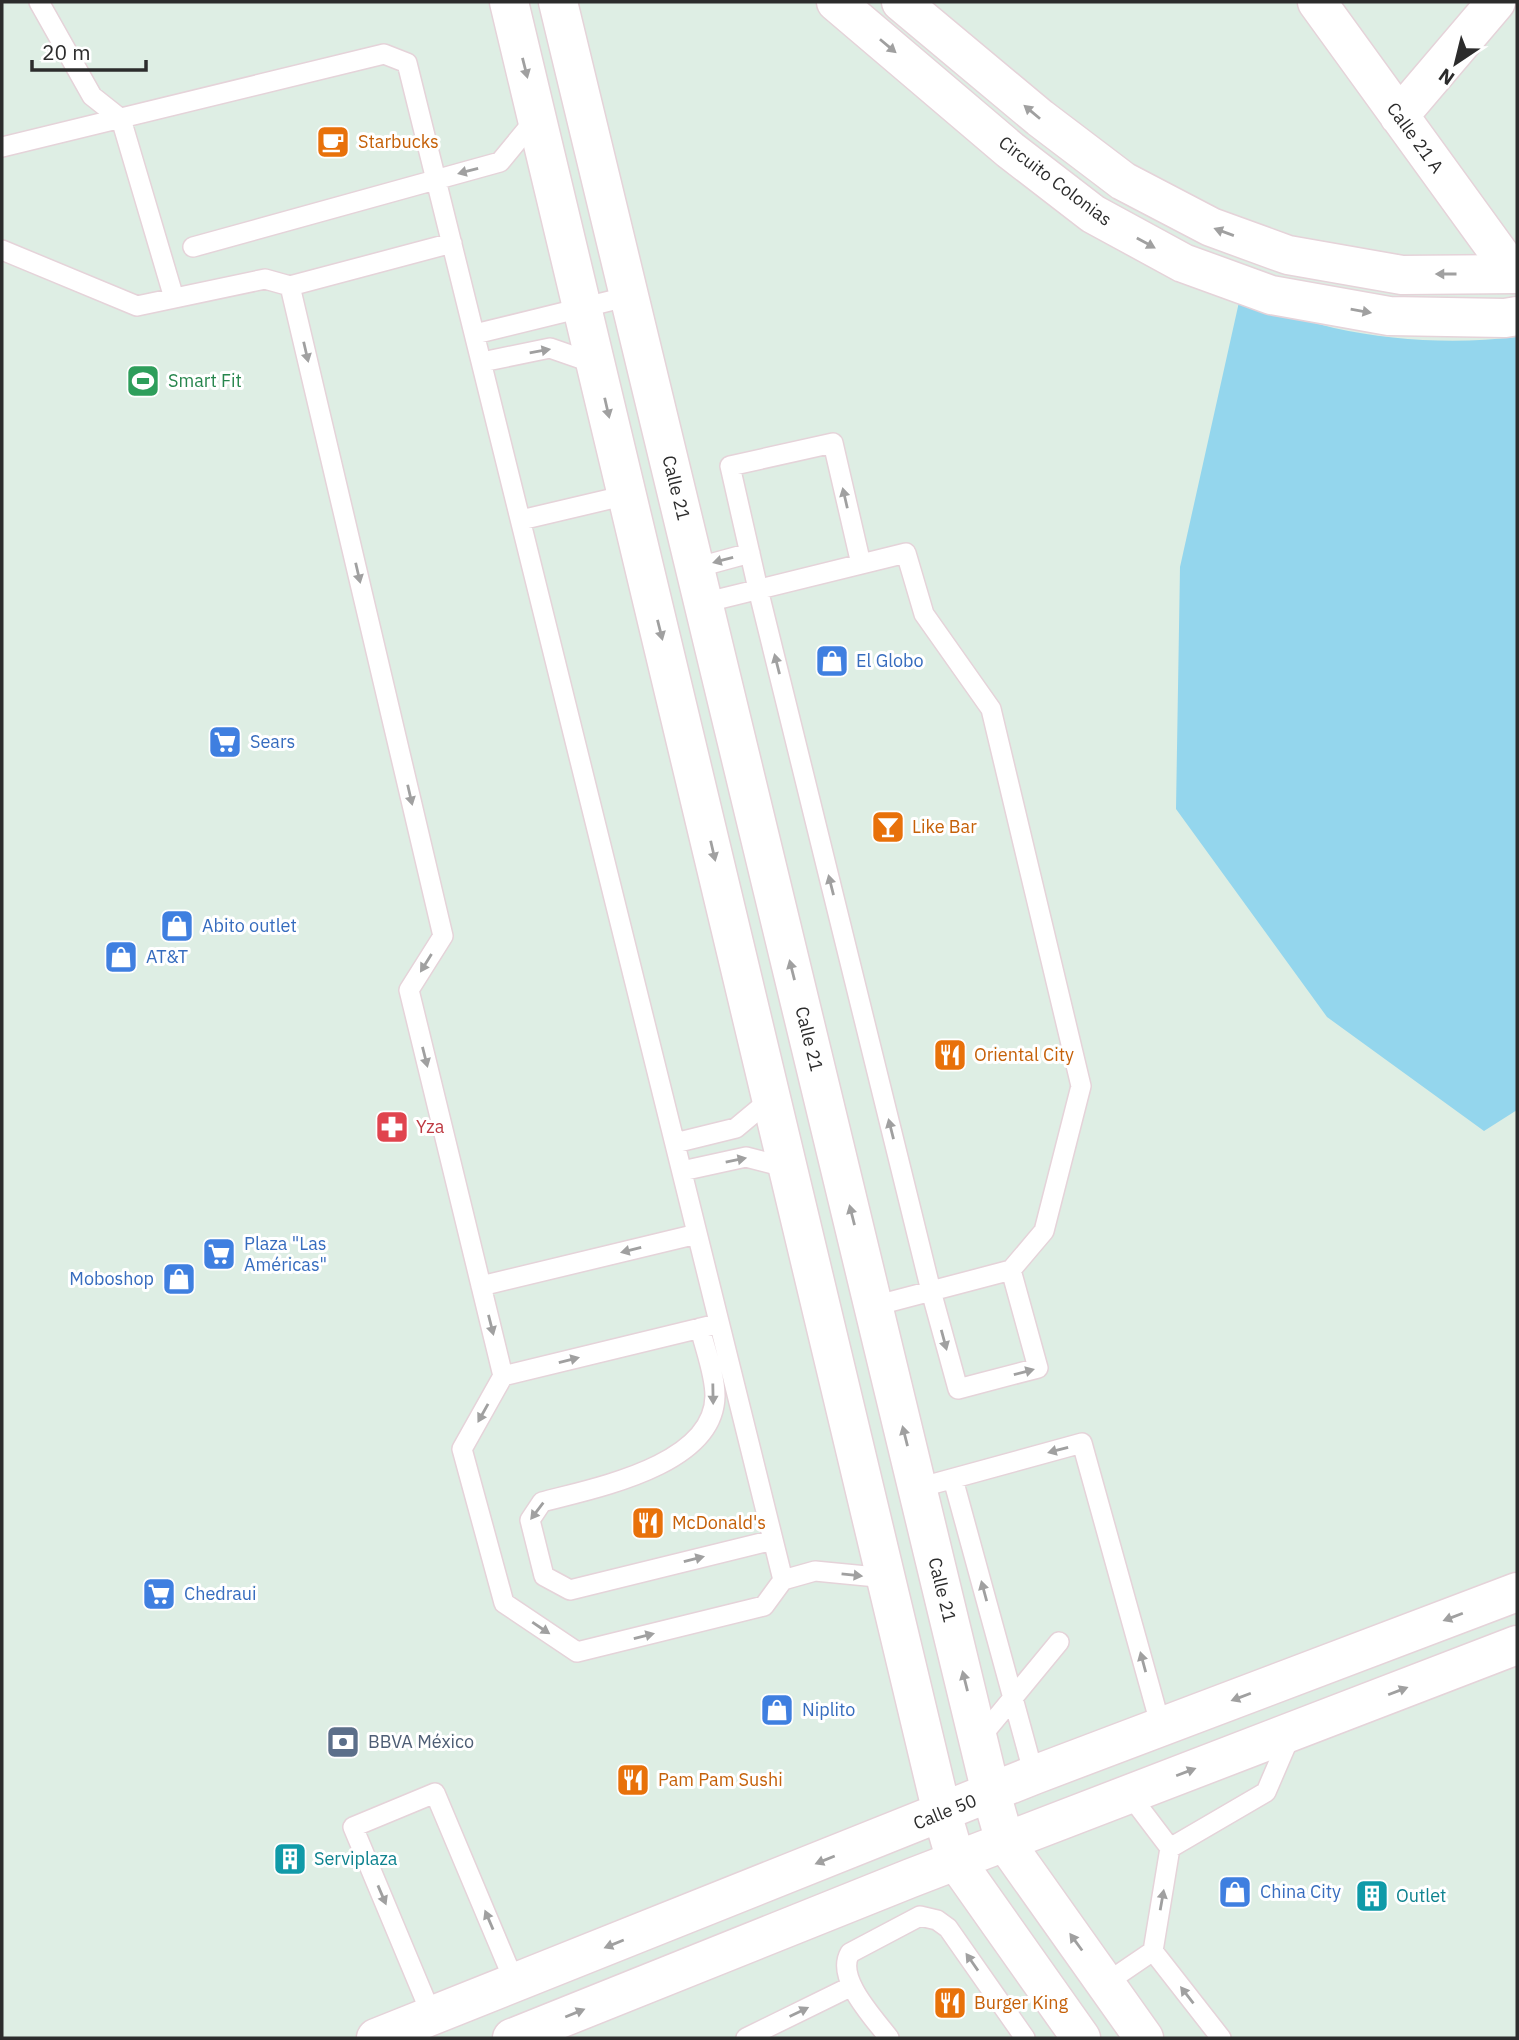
<svg xmlns="http://www.w3.org/2000/svg" width="1519" height="2040" font-family="'IBM Plex Sans',sans-serif">
  <style>
    .pitch { fill: #94d6ed }
    .lines { fill: none; stroke-linecap: round; stroke-linejoin: round }
    .service-casing { stroke: #e5d3d9; stroke-width: 22 }
    .minor-casing { stroke: #e5d3d9; stroke-width: 41 }
    .tertiary-casing { stroke: #e5d3d9; stroke-width: 41 }
    .service { stroke: #fff; stroke-width: 19 }
    .minor { stroke: #fff; stroke-width: 38 }
    .tertiary { stroke: #fff; stroke-width: 38 }
    .oneway { fill: #a0a0a0 }
    .labels { text-anchor: middle; stroke-width: 6; stroke-linejoin: round; paint-order: stroke }
    .street-label { font-size: 18px; fill: #2c2c2c; stroke: #fff }
    .food-label { font-size: 18px; fill: #c56008; stroke: #fff; text-anchor: start }
    .leisure-label { font-size: 18px; fill: #27864d; stroke: #fff; text-anchor: start }
    .shop-label { font-size: 18px; fill: #366cbe; stroke: #fff; text-anchor: start }
    .health-label { font-size: 18px; fill: #be3a42; stroke: #fff; text-anchor: start }
    .service-label { font-size: 18px; fill: #4e5e75; stroke: #fff; text-anchor: start }
    .culture-label { font-size: 18px; fill: #0d838f; stroke: #fff; text-anchor: start }
  </style>
  <rect width="100%" height="100%" fill="#deeee4"/>
  <path class="pitch" d="M1239 302C1270 311 1302 320 1334 328 1393 341 1457 344 1517 337V1110L1484 1131 1327 1017 1176 809 1180 567Z"/>
  <g class="lines">
    <defs>
      <path id="service" d="M39 2 92 96 121 119 174 298
        M2 147 384 54 407 63 783 1580
        M193 247 500 162 537 117
        M2 250 137 306 265 279 290 286 452 243
        M290 286 443 936 409 990 503 1376 462 1449 504 1603 577 1652 764 1606 783 1580 815 1571 887 1578
        M475 334 630 296
        M482 362 550 348 596 364
        M521 520 627 495
        M861 564 833 443 730 466 758 589 931 1291 958 1389 1038 1368 1011 1270
        M695 568 750 553
        M703 603 906 553 924 614 991 709 1081 1086 1044 1231 1011 1270 874 1306
        M675 1143 736 1128 772 1098
        M682 1171 746 1157 789 1168
        M481 1286 697 1234
        M700 1328C705 1349 715 1374 715 1396 714 1466 594 1488 542 1502L530 1520 544 1576 570 1590 773 1540
        M503 1376 713 1325
        M953 1479 1034 1775
        M918 1488 1082 1443 1161 1727
        M979 1739 1059 1642
        M1170 1848 1266 1792 1291 1734
        M1153 1951 1221 2038
        M1106 1983 1153 1951 1170 1848 1129 1794
        M432 2016 353 1827 435 1793 515 1983
        M746 2038 852 1986
        M889 2038C874 2018 835 1978 850 1953L920 1916 937 1920 948 1928 1025 2038"/>
      <path id="minor" d="M1317 2 1514 274
        M1399 116 1496 2"/>
      <path id="tertiary" d="M509 2 942 1813 956 1861 1081 2038
        M558 2 991 1793 1005 1842 1144 2038
        M836 2 1010 150 1093 214 1183 263 1271 295 1389 316 1505 318 1517 316
        M901 2 1040 118 1123 181 1211 227 1288 255 1402 275 1517 274
        M376 2038 1034 1775 1517 1592
        M512 2038 911 1878 1517 1645"/>
    </defs>
    <use href="#service" class="service-casing"/>
    <use href="#minor" class="minor-casing"/>
    <use href="#tertiary" class="tertiary-casing"/>
    <use href="#service" class="service"/>
    <use href="#minor" class="minor"/>
    <use href="#tertiary" class="tertiary"/>
  </g>
  <defs><path id="oneway-solid" d="M-6-.8H1V-3.2L6.5 0L1 3.2V.8H-6Z" transform="scale(1.75)"/></defs>
  <g class="oneway">
    <use href="#oneway-solid" transform="translate(888 46) rotate(40)"/>
    <use href="#oneway-solid" transform="translate(525 68) rotate(76)"/>
    <use href="#oneway-solid" transform="translate(1032 112) rotate(-140)"/>
    <use href="#oneway-solid" transform="translate(468 171) rotate(165)"/>
    <use href="#oneway-solid" transform="translate(1224 232) rotate(-160)"/>
    <use href="#oneway-solid" transform="translate(1146 243) rotate(29)"/>
    <use href="#oneway-solid" transform="translate(1446 274) rotate(180)"/>
    <use href="#oneway-solid" transform="translate(1361 311) rotate(10)"/>
    <use href="#oneway-solid" transform="translate(540 351) rotate(-10)"/>
    <use href="#oneway-solid" transform="translate(306 352) rotate(77)"/>
    <use href="#oneway-solid" transform="translate(607 408) rotate(77)"/>
    <use href="#oneway-solid" transform="translate(845 498) rotate(-103)"/>
    <use href="#oneway-solid" transform="translate(723 560) rotate(165)"/>
    <use href="#oneway-solid" transform="translate(358 573) rotate(77)"/>
    <use href="#oneway-solid" transform="translate(660 630) rotate(76)"/>
    <use href="#oneway-solid" transform="translate(777 664) rotate(-104)"/>
    <use href="#oneway-solid" transform="translate(410 795) rotate(77)"/>
    <use href="#oneway-solid" transform="translate(713 851) rotate(77)"/>
    <use href="#oneway-solid" transform="translate(831 885) rotate(-104)"/>
    <use href="#oneway-solid" transform="translate(426 963) rotate(122)"/>
    <use href="#oneway-solid" transform="translate(792 970) rotate(-104)"/>
    <use href="#oneway-solid" transform="translate(425 1057) rotate(76)"/>
    <use href="#oneway-solid" transform="translate(891 1129) rotate(-104)"/>
    <use href="#oneway-solid" transform="translate(736 1160) rotate(-11)"/>
    <use href="#oneway-solid" transform="translate(852 1215) rotate(-104)"/>
    <use href="#oneway-solid" transform="translate(631 1250) rotate(166)"/>
    <use href="#oneway-solid" transform="translate(491 1325) rotate(76)"/>
    <use href="#oneway-solid" transform="translate(944 1340) rotate(75)"/>
    <use href="#oneway-solid" transform="translate(569 1360) rotate(-14)"/>
    <use href="#oneway-solid" transform="translate(1024 1372) rotate(-15)"/>
    <use href="#oneway-solid" transform="translate(713 1394) rotate(89)"/>
    <use href="#oneway-solid" transform="translate(483 1413) rotate(119)"/>
    <use href="#oneway-solid" transform="translate(905 1436) rotate(-104)"/>
    <use href="#oneway-solid" transform="translate(1058 1450) rotate(165)"/>
    <use href="#oneway-solid" transform="translate(537 1511) rotate(127)"/>
    <use href="#oneway-solid" transform="translate(694 1559) rotate(-14)"/>
    <use href="#oneway-solid" transform="translate(852 1575) rotate(6)"/>
    <use href="#oneway-solid" transform="translate(984 1591) rotate(-105)"/>
    <use href="#oneway-solid" transform="translate(1453 1617) rotate(159)"/>
    <use href="#oneway-solid" transform="translate(541 1628) rotate(34)"/>
    <use href="#oneway-solid" transform="translate(644 1636) rotate(-14)"/>
    <use href="#oneway-solid" transform="translate(1143 1662) rotate(-105)"/>
    <use href="#oneway-solid" transform="translate(965 1681) rotate(-104)"/>
    <use href="#oneway-solid" transform="translate(1398 1691) rotate(-21)"/>
    <use href="#oneway-solid" transform="translate(1241 1697) rotate(159)"/>
    <use href="#oneway-solid" transform="translate(1186 1772) rotate(-21)"/>
    <use href="#oneway-solid" transform="translate(825 1860) rotate(158)"/>
    <use href="#oneway-solid" transform="translate(382 1895) rotate(67)"/>
    <use href="#oneway-solid" transform="translate(1162 1900) rotate(-80)"/>
    <use href="#oneway-solid" transform="translate(489 1920) rotate(-113)"/>
    <use href="#oneway-solid" transform="translate(1076 1942) rotate(-126)"/>
    <use href="#oneway-solid" transform="translate(614 1944) rotate(158)"/>
    <use href="#oneway-solid" transform="translate(972 1962) rotate(-125)"/>
    <use href="#oneway-solid" transform="translate(1187 1995) rotate(-128)"/>
    <use href="#oneway-solid" transform="translate(799 2012) rotate(-26)"/>
    <use href="#oneway-solid" transform="translate(575 2013) rotate(-22)"/>
  </g>
  <defs>
    <symbol id="cafe-square" viewBox="-11 -11 22 22"><rect x="-9" y="-9" width="18" height="18" rx="4" fill="#e8710a" stroke="#fff"/><path d="M-5.5-4.5H6V0H3Q3 3.5 0 3.5H-2.5Q-5.5 3.5-5.5 0ZM3-3.2v2h1.7v-2ZM-6 4.5H4V6H-6Z" fill="#fff"/></symbol>
    <symbol id="stadium-square" viewBox="-11 -11 22 22"><rect x="-9" y="-9" width="18" height="18" rx="4" fill="#2e9e5b" stroke="#fff"/><path d="M0-5a6.5 5 0 1 0 0 10a6.5 5 0 1 0 0-10ZM-3.5-1.8h7v3.6h-7Z" fill="#fff"/></symbol>
    <symbol id="shop-square" viewBox="-11 -11 22 22"><rect x="-9" y="-9" width="18" height="18" rx="4" fill="#3f7fe0" stroke="#fff"/><path d="M-5-2.5h2.3a2.7 3.5 0 0 1 5.4 0H5L5.5 6h-11ZM-1.5-2.5h3a1.5 2.3 0 0 0-3 0Z" fill="#fff"/></symbol>
    <symbol id="supermarket-square" viewBox="-11 -11 22 22"><rect x="-9" y="-9" width="18" height="18" rx="4" fill="#3f7fe0" stroke="#fff"/><path d="M-6-5.5h2.5l.6 2H6L4.5 2H-2.5L-4.4-4H-6ZM-1.5 3.2a1.3 1.3 0 1 0 .1 0ZM3 3.2a1.3 1.3 0 1 0 .1 0Z" fill="#fff"/></symbol>
    <symbol id="bar-square" viewBox="-11 -11 22 22"><rect x="-9" y="-9" width="18" height="18" rx="4" fill="#e8710a" stroke="#fff"/><path d="M-6-5H6L.8 .8V4.5H3.5V6h-7V4.5H-.8V.8Z" fill="#fff"/></symbol>
    <symbol id="restaurant-square" viewBox="-11 -11 22 22"><rect x="-9" y="-9" width="18" height="18" rx="4" fill="#e8710a" stroke="#fff"/><path d="M-5-6h1v4h1v-4h1v4h1v-4h1v5L-1.5 .5V6h-2V.5L-5-1ZM5-6V6H3V1.5H1.5Q1.5-4 5-6Z" fill="#fff"/></symbol>
    <symbol id="pharmacy-square" viewBox="-11 -11 22 22"><rect x="-9" y="-9" width="18" height="18" rx="4" fill="#e0444e" stroke="#fff"/><path d="M-2-6h4v4h4v4h-4v4h-4v-4h-4v-4h4Z" fill="#fff"/></symbol>
    <symbol id="bank-square" viewBox="-11 -11 22 22"><rect x="-9" y="-9" width="18" height="18" rx="4" fill="#5c6f8a" stroke="#fff"/><path d="M-6-4H6V4H-6ZM0-2.3a2.3 2.3 0 1 0 0 4.6a2.3 2.3 0 1 0 0-4.6Z" fill="#fff"/></symbol>
    <symbol id="building-square" viewBox="-11 -11 22 22"><rect x="-9" y="-9" width="18" height="18" rx="4" fill="#0f9aa8" stroke="#fff"/><path d="M-4-6H4V6H1V3H-1V6H-4ZM-2.5-4.3h1.7v1.8h-1.7ZM.8-4.3h1.7v1.8H.8ZM-2.5-1h1.7V.8h-1.7ZM.8-1h1.7V.8H.8Z" fill="#fff"/></symbol>
  </defs>
  <g fill-rule="evenodd">
    <use href="#cafe-square" x="314" y="123" width="38" height="38"/>
    <use href="#stadium-square" x="124" y="362" width="38" height="38"/>
    <use href="#shop-square" x="813" y="642" width="38" height="38"/>
    <use href="#supermarket-square" x="206" y="723" width="38" height="38"/>
    <use href="#bar-square" x="869" y="808" width="38" height="38"/>
    <use href="#shop-square" x="158" y="907" width="38" height="38"/>
    <use href="#shop-square" x="102" y="938" width="38" height="38"/>
    <use href="#restaurant-square" x="931" y="1036" width="38" height="38"/>
    <use href="#pharmacy-square" x="373" y="1108" width="38" height="38"/>
    <use href="#supermarket-square" x="200" y="1235" width="38" height="38"/>
    <use href="#shop-square" x="160" y="1260" width="38" height="38"/>
    <use href="#restaurant-square" x="629" y="1504" width="38" height="38"/>
    <use href="#supermarket-square" x="140" y="1575" width="38" height="38"/>
    <use href="#shop-square" x="758" y="1691" width="38" height="38"/>
    <use href="#bank-square" x="324" y="1723" width="38" height="38"/>
    <use href="#restaurant-square" x="614" y="1761" width="38" height="38"/>
    <use href="#building-square" x="271" y="1840" width="38" height="38"/>
    <use href="#shop-square" x="1216" y="1873" width="38" height="38"/>
    <use href="#building-square" x="1353" y="1877" width="38" height="38"/>
    <use href="#restaurant-square" x="931" y="1984" width="38" height="38"/>
  </g>
  <g class="labels">
    <g class="street-label">
      <text transform="translate(1415 138) rotate(54)" y="6">Calle 21 A</text>
      <text transform="translate(1055 181) rotate(37)" y="6">Circuito Colonias</text>
      <text transform="translate(676 488) rotate(76)" y="6">Calle 21</text>
      <text transform="translate(809 1039) rotate(76)" y="6">Calle 21</text>
      <text transform="translate(942 1590) rotate(76)" y="6">Calle 21</text>
      <text transform="translate(945 1812) rotate(-22)" y="6">Calle 50</text>
    </g>
    <g class="food-label">
      <text x="358" y="148">Starbucks</text>
      <text x="912" y="833">Like Bar</text>
      <text x="974" y="1061">Oriental City</text>
      <text x="672" y="1529">McDonald's</text>
      <text x="658" y="1786">Pam Pam Sushi</text>
      <text x="974" y="2009">Burger King</text>
    </g>
    <g class="leisure-label">
      <text x="168" y="387">Smart Fit</text>
    </g>
    <g class="shop-label">
      <text x="856" y="667">El Globo</text>
      <text x="250" y="748">Sears</text>
      <text x="202" y="932">Abito outlet</text>
      <text x="146" y="963">AT&amp;T</text>
      <text x="244" y="1250">Plaza "Las<tspan x="244" dy="21">Américas"</tspan></text>
      <text x="154" y="1285" text-anchor="end">Moboshop</text>
      <text x="184" y="1600">Chedraui</text>
      <text x="802" y="1716">Niplito</text>
      <text x="1260" y="1898">China City</text>
    </g>
    <g class="health-label">
      <text x="416" y="1133">Yza</text>
    </g>
    <g class="service-label">
      <text x="368" y="1748">BBVA México</text>
    </g>
    <g class="culture-label">
      <text x="314" y="1865">Serviplaza</text>
      <text x="1396" y="1902">Outlet</text>
    </g>
  </g>
  <rect width="1519" height="2040" fill="none" stroke="#2c2c2c" stroke-width="7"/>
  <g transform="translate(1456 63) rotate(215)" stroke="#ffffff" stroke-width="5" paint-order="stroke">
  <path d="M0-5L12 26L0 18L-12 26Z" fill="#2c2c2c"/>
  <text y="-10" font-size="19" font-weight="bold" text-anchor="middle" fill="#2c2c2c">N</text>
  </g>
  <path d="M32 60v10h114v-10" fill="none" stroke="#2c2c2c" stroke-width="3.5"/>
  <text x="42" y="60" font-size="21" fill="#2c2c2c" stroke="#ffffff" stroke-width="5" paint-order="stroke">20 m</text>
</svg>
